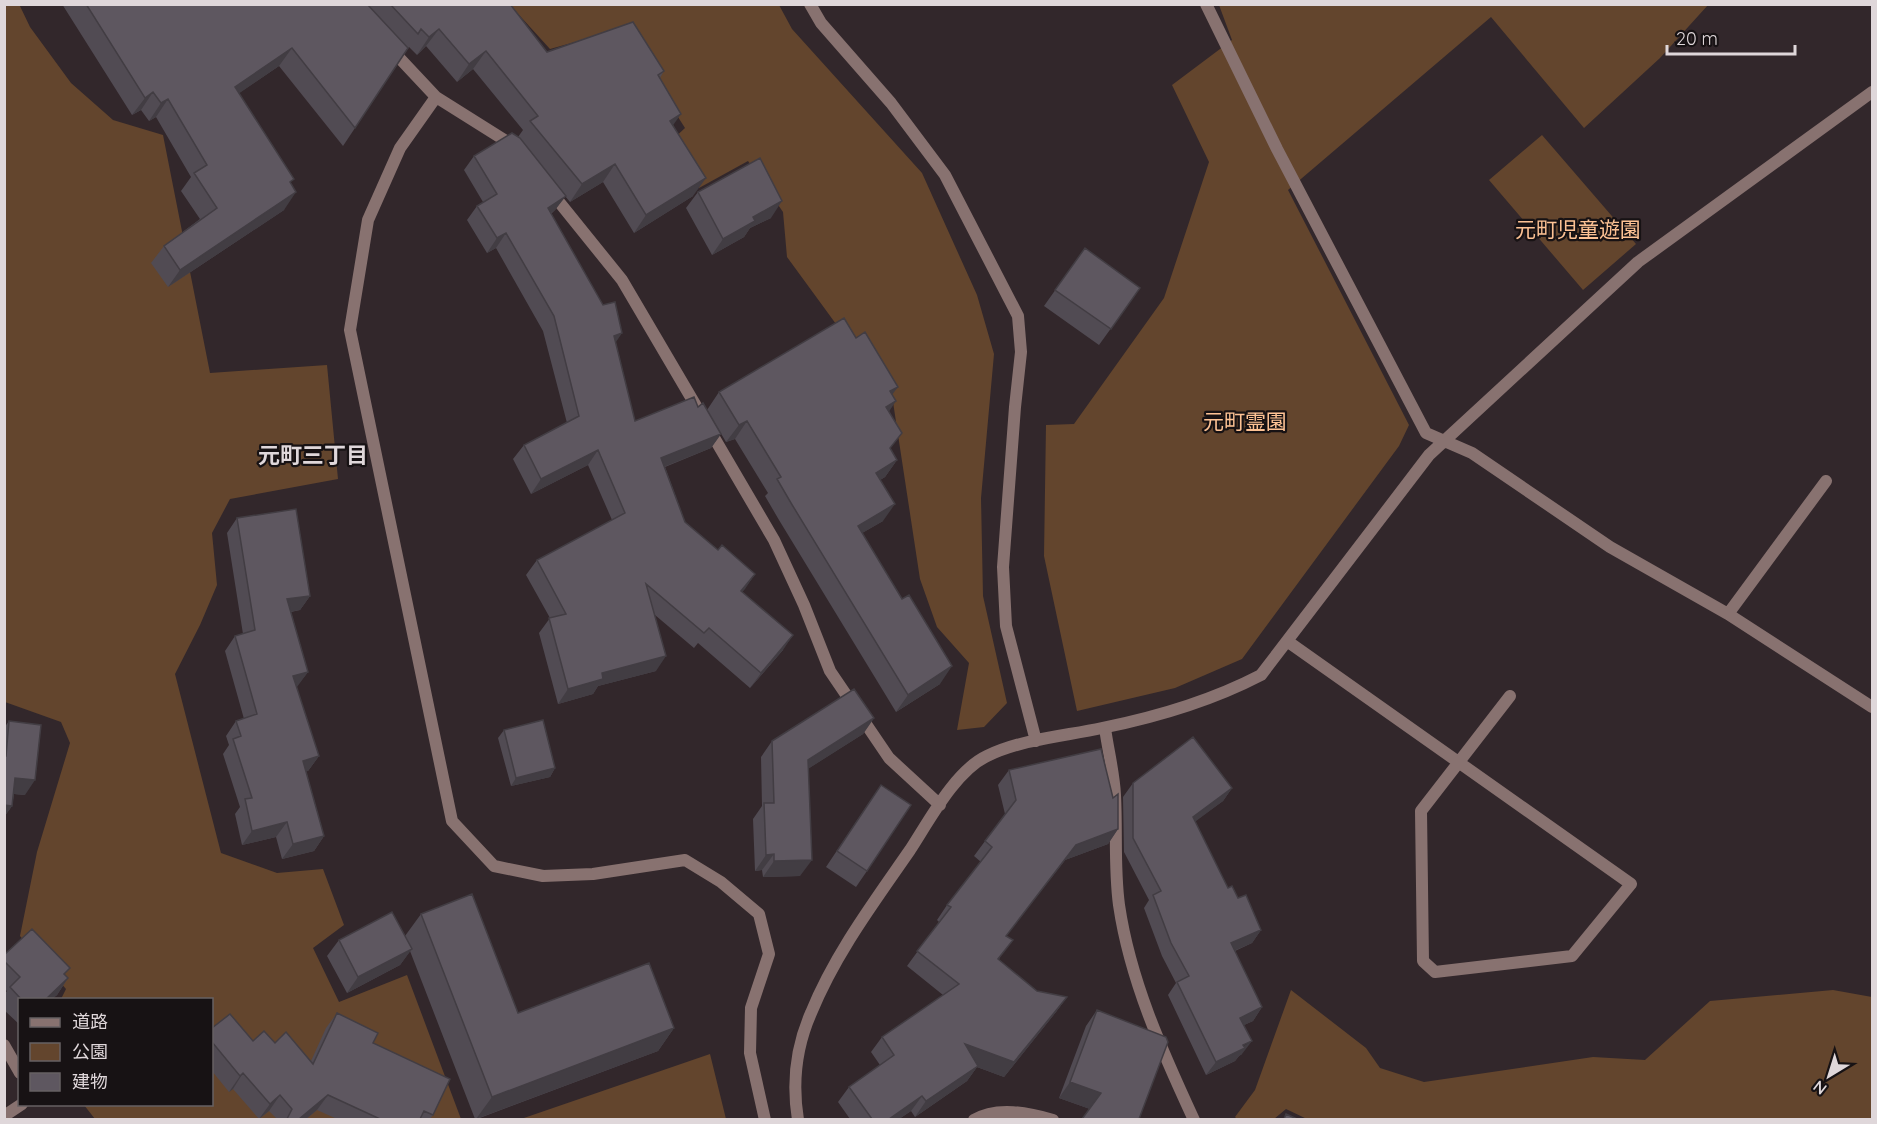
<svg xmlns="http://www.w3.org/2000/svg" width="1877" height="1124" font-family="Quicksand,'Noto Sans JP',sans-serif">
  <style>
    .green { fill: #63452d }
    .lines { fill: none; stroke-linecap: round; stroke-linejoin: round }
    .street { stroke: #887270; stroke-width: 12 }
    .wall { fill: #514b53 }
    .shaded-wall { fill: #423d43 }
    .building { fill: #5e5760; stroke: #423d43; stroke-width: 1.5 }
    .labels { text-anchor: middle; stroke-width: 4.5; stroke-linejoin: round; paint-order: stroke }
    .park-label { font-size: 21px; fill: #fdc294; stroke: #171214 }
    .neighbourhood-label { font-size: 22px; font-weight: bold; fill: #dfd7da; stroke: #171214 }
  </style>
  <rect width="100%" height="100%" fill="#32272b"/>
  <path class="green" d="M19 4 30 27 71 83 113 120 163 135 210 373 327 365 338 479 230 499 212 533 217 585 200 625 175 674 221 853 277 873 323 869 344 925 313 948 339 1002 407 975 461 1119H95L84 1105 212 1104V1000L61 999 66 989 20 936 37 852 70 743 61 722 5 702 4 5Z
    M510 5H779L792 29 922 173 977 295 994 354 981 498 983 596 1007 703 984 727 957 730 969 663 937 627 920 579 893 402 787 257 783 212 748 161 699 188 670 142 685 128 622 29 550 49Z
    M1219 5H1708L1660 58 1584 128 1491 17 1288 190 1409 425 1399 446 1242 659 1175 688 1077 711 1044 556 1046 425 1074 424 1164 298 1209 162 1172 85 1232 40Z
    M1542 135 1636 244 1583 290 1489 180Z
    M1291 990 1366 1048 1380 1068 1424 1082 1593 1057 1645 1060 1710 1001 1833 990 1872 997V1119L1309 1120 1286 1109 1274 1119H1237L1235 1117 1255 1090Z
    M710 1054 726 1119H521Z"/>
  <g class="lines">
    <path class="street" d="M810 4 821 23 891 103 945 175 1018 316 1021 352 1015 407 1003 567 1006 626 1036 741
      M1206 4 1277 149 1426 433 1472 453 1610 547 1728 614 1872 707
      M390 48 436 97 514 146
      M436 97 400 148 368 220 350 330 452 821 494 866 543 876 593 874 685 860 721 882 759 914 769 954 751 1008 750 1053 765 1120
      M551 192 622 280 699 411
      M709 429 774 540 804 605 830 671 889 758 940 805
      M1728 614 1826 481
      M1287 641 1631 884 1572 956 1435 972 1423 961 1421 811 1510 696
      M1105 728C1108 750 1114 773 1115 795 1117 832 1114 868 1119 905 1130 980 1162 1051 1194 1120
      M4 1045 20 1073
      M4 1116 22 1104
      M798 1120C792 1083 796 1047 811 1013 835 954 874 902 910 850 929 821 955 771 987 756 1022 739 1065 736 1102 728 1157 717 1211 701 1261 675L1429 455 1638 262 1872 92
      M974 1120C997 1106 1029 1113 1053 1120"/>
  </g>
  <path class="wall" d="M62 4H510L547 52 664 71 660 78 693 196 634 233 603 182 570 202 565 196 555 210 551 214 616 343 635 421 698 407 721 434 711 448 665 467 685 522 718 550 755 574 742 592 783 650 750 688 698 643 694 648 655 615 656 671 598 686 593 694 558 704 539 633 550 618 526 575 537 560 612 520 588 465 531 494 513 459 524 445 567 423 543 331 496 248 487 253 467 220 477 206 483 202 464 170 474 156 518 137 523 130 473 69 457 82 426 46 417 55 409 47 343 146 279 66 239 93 291 183 284 210 168 287 151 263 164 246 200 219 181 191 191 177 156 117 149 121 141 110 132 115Z
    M698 192 771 218 750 228 744 237 712 255 686 208Z
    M1085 248 1140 288 1099 345 1044 306Z
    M719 392 892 395 889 412 891 450 897 460 885 477 880 480 883 521 862 533 940 684 896 712 779 520 765 496 768 493 735 439 726 442 707 410Z
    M237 518 310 596 300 610 291 612 308 672 296 687 319 756 308 771H306L324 836 314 851 282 859 276 837 242 845 235 814 240 807 223 754 229 745 226 736 236 721 244 719 225 651 235 636 243 634 227 533Z
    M874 718 863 734 809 768 800 876 763 877 762 870 755 871 753 819 762 806 761 757 772 741Z
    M9 721 25 795 14 794 12 806 4 817V728Z
    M504 730 555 768 550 777 511 786 498 738Z
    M1009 770 1118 829 1108 844 1065 860 1006 936 999 960 1037 991 1067 997 1056 1012 1004 1077 977 1067 967 1081 915 1117 911 1111 899 1119H850L838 1102 849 1087 880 1065 871 1052 882 1037 943 995 907 966 939 922 937 920 947 905 981 862 974 856 1005 814 998 785Z
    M1133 783 1232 788 1223 801 1195 821 1228 888 1238 898 1261 930 1252 943 1235 951 1262 1007 1253 1021 1244 1025 1242 1054 1239 1056 1235 1061 1206 1075 1168 995 1176 983 1162 956 1144 908 1149 900 1124 852 1123 797Z
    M870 801 867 871 856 887 826 867Z
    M421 914 518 1013 674 1028 658 1051 477 1119H475L410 951 400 965 347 993 327 956 339 940 405 936Z
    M4 955 65 975 68 978 57 995 52 999H20V1025L4 1010V994L7 991 4 989Z
    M1097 1010 1090 1109 1059 1098 1086 1026Z
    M337 1013 373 1043 433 1115 430 1119H337L317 1110 306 1119H277L269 1111 259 1119 233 1089 229 1092 212 1071V1028L253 1041 275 1043 311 1061 326 1028Z"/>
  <path class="shaded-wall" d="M439 29 426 46 417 55 429 37Z
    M292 48 279 66 222 105 235 87Z
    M486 51 473 69 457 82 469 64Z
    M153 92 141 110 132 115 145 98Z
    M168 99 156 117 149 121 161 103Z
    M681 114 669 131 670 121Z
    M615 164 603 182 570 202 582 184Z
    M706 178 693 196 634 233 646 215Z
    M296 192 284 210 168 287 180 270Z
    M566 196 555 210 537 223 548 208Z
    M782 201 771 218 750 228 744 237 712 255 723 239 753 217Z
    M506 233 496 248 487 253 497 238Z
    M622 333 612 348 614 336Z
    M898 387 885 404 890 391Z
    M896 401 884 419 886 407Z
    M747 421 735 439 726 442 739 425Z
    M721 434 711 448 651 472 661 458Z
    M598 450 588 465 531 494 541 479Z
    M897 460 885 477 864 490 876 473Z
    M895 504 883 521 845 543 858 526Z
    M755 574 745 589 731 605 741 591Z
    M310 596 300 610 277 614 287 599Z
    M793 635 783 650 750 688 761 673Z
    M666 656 656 671 598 686 593 694 558 704 568 689 602 673Z
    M952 666 940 684 896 712 908 695Z
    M308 672 297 687 282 691 293 676Z
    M874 718 863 734 797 776 808 760Z
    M319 756 308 771 293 775 303 761Z
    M555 768 550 777 511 786 516 778Z
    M15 778 35 780 25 795 5 793Z
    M1232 788 1223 801 1184 830 1193 817Z
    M4 805 12 806 4 817Z
    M287 822 276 837 242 845 252 831Z
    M1118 829 1108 844 1065 860 995 951 1076 845Z
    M324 836 314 851 282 859 293 844Z
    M774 854 762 870 755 871 766 855Z
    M812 860 800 876 763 877 774 861Z
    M1261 930 1252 943 1222 956 1231 943Z
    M412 949 400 965 347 993 358 977Z
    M68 978 57 995 52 999H46Z
    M1067 997 1056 1012 1004 1077 977 1067 967 1081 915 1117 965 1044Z
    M1262 1007 1253 1021 1231 1031 1240 1018Z
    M674 1028 658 1051 476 1119 492 1097Z
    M1252 1041 1242 1054 1239 1056 1235 1061 1206 1075 1216 1062Z
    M243 1073 233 1089 229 1092 240 1076Z
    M1070 1082 1101 1093 1090 1109 1059 1098Z
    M280 1095 269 1111 259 1119 270 1104Z
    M328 1095 317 1110 306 1119H299Z
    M922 1096 911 1111 899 1119H889Z"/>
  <path class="building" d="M86 4H367L408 48 355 128 292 48 235 87 294 179 290 182 296 192 180 270 164 246 217 208 194 173 207 165 168 99 161 103 153 92 145 98Z
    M390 4H510L547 52 633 22 664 71 658 75 681 114 670 121 706 178 646 215 615 164 582 184 530 121 538 116 486 51 469 64 439 29 429 37 421 29 418 34Z
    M512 133 520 138 566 196 548 208 603 305 615 302 622 333 614 336 635 421 694 397 698 407 703 403 721 434 661 458 685 522 718 550 722 545 755 574 741 591 793 635 761 673 709 628 704 633 646 584 666 656 602 673 603 679 568 689 549 618 566 614 537 560 625 513 598 450 541 479 524 445 579 416 554 316 506 233 497 238 477 206 497 194 474 156Z
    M760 158 782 201 753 217 755 221 723 239 698 192Z
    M1085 248 1140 288 1111 329 1055 290Z
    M844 318 856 338 865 332 898 387 890 391 896 401 886 407 902 433 890 448 897 460 876 473 895 504 858 526 902 599 909 595 952 666 908 695 791 503 777 479 781 477 747 421 739 425 719 392Z
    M296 509 310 596 287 599 308 672 293 676 319 756 303 761 324 836 293 844 287 822 252 831 245 799 252 798 233 739 241 736 236 721 257 714 235 636 255 630 237 518Z
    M854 689 874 718 808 760 812 860 774 861V854L766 855 764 803H774L772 741Z
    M543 720 555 768 516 778 504 730Z
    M9 721 41 725 35 780 15 778 12 806 4 805V756H6Z
    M1193 737 1232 788 1193 817 1228 888 1232 886 1238 898 1246 895 1261 930 1231 943 1262 1007 1240 1018 1252 1041 1243 1045 1245 1048 1216 1062 1177 982 1189 976 1171 943 1153 895 1161 891 1133 838V783Z
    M1101 749 1113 798 1118 794V829L1076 845 1006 936 1013 940 998 959 1037 991 1067 997 1014 1062 965 1044 978 1066 926 1101 922 1096 889 1119H872L849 1087 894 1055 882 1037 959 984 917 951 951 907 947 905 992 847 985 841 1016 800 1009 770Z
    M881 785 911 805 867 871 837 851Z
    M472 894 518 1013 649 963 674 1028 492 1097 421 914Z
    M392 912 412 949 358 977 339 940Z
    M32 929 70 968 64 974 68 978 46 999H21L10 987 20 977 4 961V955Z
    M1097 1010 1166 1037 1168 1042 1139 1119H1082L1101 1093 1070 1082Z
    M337 1013 378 1033 373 1043 450 1079 433 1115 424 1111 420 1119H380L328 1095 299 1119H287L292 1109 280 1095 270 1104 243 1073 240 1076 212 1042V1028L230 1014 253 1041 264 1031 275 1043 286 1032 313 1064Z
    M1286 1114 1297 1119H1284Z"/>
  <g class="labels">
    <g class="park-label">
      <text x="1578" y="237">元町児童遊園</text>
      <text x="1245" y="429">元町霊園</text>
    </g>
    <g class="neighbourhood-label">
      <text x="313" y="463">元町三丁目</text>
    </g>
  </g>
  <rect width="1877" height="1124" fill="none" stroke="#dfd7da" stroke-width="12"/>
  <rect x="18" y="998" width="195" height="108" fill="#171214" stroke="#676163" stroke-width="1.5"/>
  <rect x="30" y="1018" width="30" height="9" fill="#887270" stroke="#676163" stroke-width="1.5"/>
  <text x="72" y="1028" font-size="18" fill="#dfd7da">道路</text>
  <rect x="30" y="1043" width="30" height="18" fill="#63452d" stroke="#676163" stroke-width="1.5"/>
  <text x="72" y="1058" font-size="18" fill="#dfd7da">公園</text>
  <rect x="30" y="1073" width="30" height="18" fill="#5e5760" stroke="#676163" stroke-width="1.5"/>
  <text x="72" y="1088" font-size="18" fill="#dfd7da">建物</text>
  <g transform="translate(1829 1076) rotate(218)" stroke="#171214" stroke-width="4.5" paint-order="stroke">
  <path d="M0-4.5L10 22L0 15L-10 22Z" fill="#dfd7da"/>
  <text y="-9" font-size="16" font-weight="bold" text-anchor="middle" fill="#dfd7da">N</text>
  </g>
  <path d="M1667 45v9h128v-9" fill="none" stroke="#dfd7da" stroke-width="3"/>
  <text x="1676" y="45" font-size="18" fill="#dfd7da" stroke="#171214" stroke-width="4.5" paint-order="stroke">20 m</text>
</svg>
